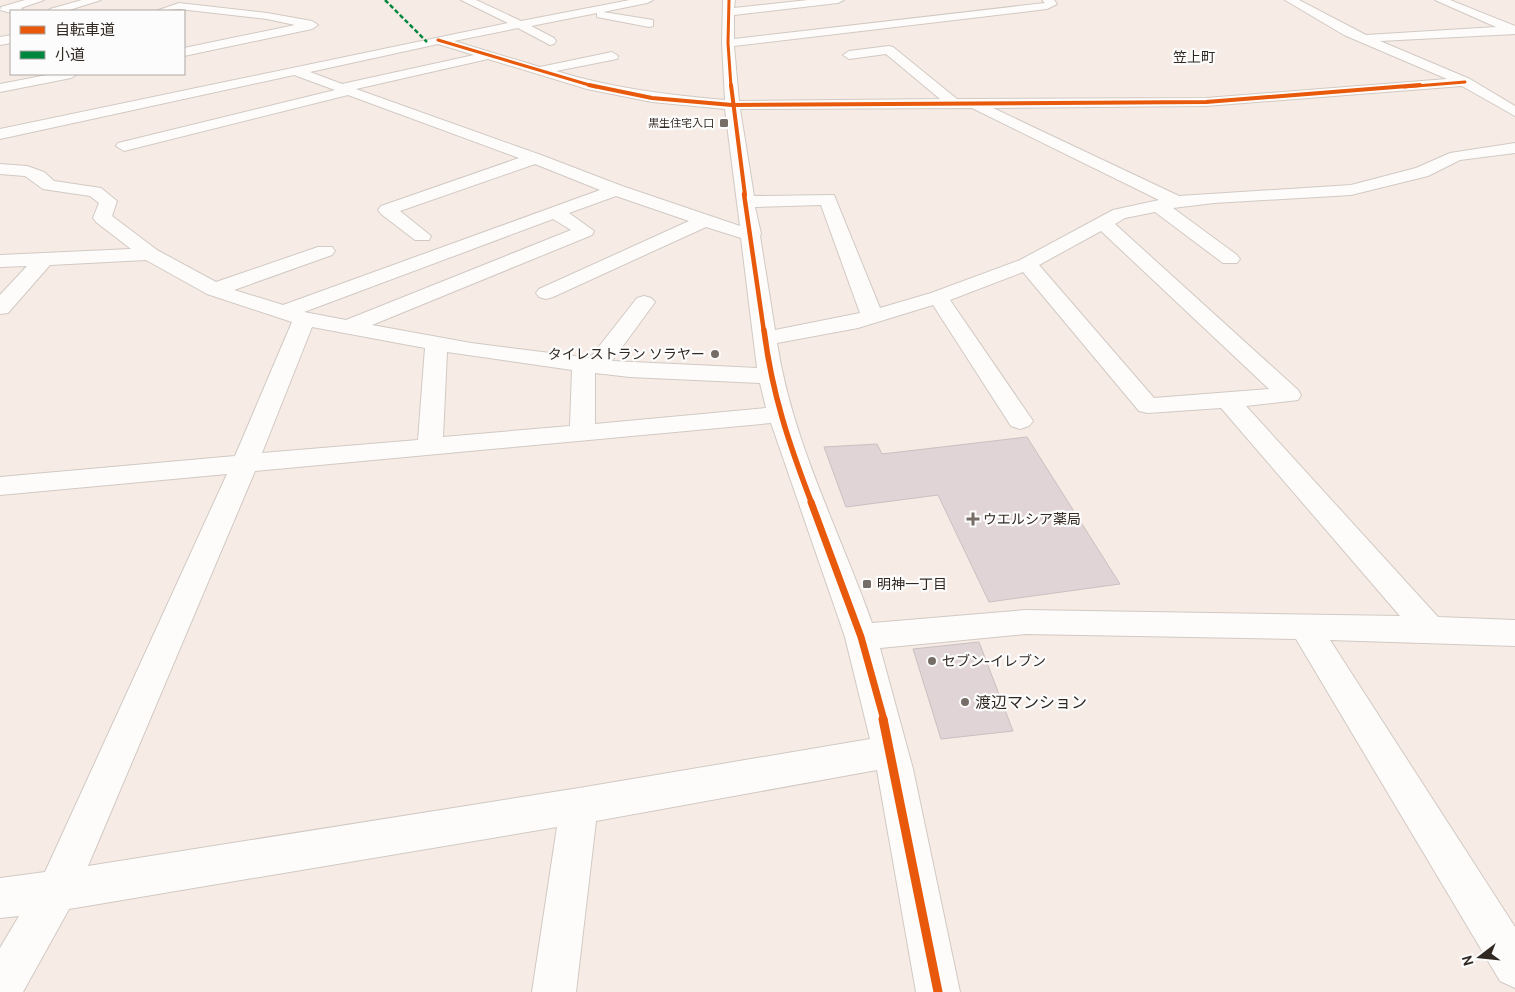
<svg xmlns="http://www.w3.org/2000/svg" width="1515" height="992" font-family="Cabin,'Noto Sans JP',sans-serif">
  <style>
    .building { fill: #e0d4d7; stroke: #c9c0c0 }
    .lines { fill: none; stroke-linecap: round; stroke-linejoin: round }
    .minor-casing { stroke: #d1c9c3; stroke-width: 2 }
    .minor { fill: #fefcfb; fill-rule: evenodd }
    .quiet { stroke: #00873e; stroke-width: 2.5; stroke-dasharray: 4.5 2.5; stroke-linecap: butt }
    .cycleway-far5-casing { stroke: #fcfcfc; stroke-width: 4.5 }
    .cycleway-far4-casing { stroke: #fcfcfc; stroke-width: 5.5 }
    .cycleway-far3-casing { stroke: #fcfcfc; stroke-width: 7 }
    .cycleway-far2-casing { stroke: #fcfcfc; stroke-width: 8 }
    .cycleway-far1-casing { stroke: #fcfcfc; stroke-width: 10 }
    .cycleway-casing { stroke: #fcfcfc; stroke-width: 12 }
    .cycleway-far5 { stroke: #e8590c; stroke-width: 3 }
    .cycleway-far4 { stroke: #e8590c; stroke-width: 4 }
    .cycleway-far3 { stroke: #e8590c; stroke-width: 4.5 }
    .cycleway-far2 { stroke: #e8590c; stroke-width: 5.5 }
    .cycleway-far1 { stroke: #e8590c; stroke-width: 7 }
    .cycleway { stroke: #e8590c; stroke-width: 9 }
    .poi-dot { fill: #766d66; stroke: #fcfcfc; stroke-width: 2 }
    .labels { text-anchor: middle; stroke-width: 4.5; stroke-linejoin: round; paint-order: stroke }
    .far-poi-label { font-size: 11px; fill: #312822; stroke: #fcfcfc; text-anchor: end }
    .far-quarter-label { font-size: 14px; fill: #312822; stroke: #fcfcfc }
    .poi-label { font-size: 14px; fill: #312822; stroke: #fcfcfc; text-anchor: start }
    .near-poi-label { font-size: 16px; fill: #312822; stroke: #fcfcfc; text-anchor: start }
  </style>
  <rect width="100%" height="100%" fill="#f6ece5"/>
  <path class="building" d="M1027 437 1120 584 989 602 938 495 846 507 824 447 877 444 882 454Z
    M979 642 1013 731 941 739 913 649Z"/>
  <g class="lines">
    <defs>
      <path id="minor" d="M25 0H44L21 8 24 11H11V13L0 10 1 7Z
        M82 0H101L66 11H48L50 9Z
        M461 0H476L521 21 630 0H653L647 3 603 12 653 20V26L649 27 597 17V13L531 26 554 38 556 41 554 44 550 45 518 28 454 41 540 67 612 52 618 56 617 59 556 71C611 88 667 95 725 100L722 43 723 0H735L734 8 808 0H844L838 3 734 15V39L1045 3 1042 0H1054L1057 4 1047 9 734 46 739 101 940 99 886 54 849 59 843 55 849 51 889 46 893 47 957 99 1206 98 1447 79 1344 35 1285 0H1299L1366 35 1496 27 1435 0H1450L1515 26V34L1380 41 1470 79 1515 106V116L1462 86 1206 106 993 108 1179 196 1351 185 1416 168 1450 153 1515 143V153L1460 160 1428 176 1351 195 1214 203 1173 208 1237 255 1240 259 1237 263H1223L1155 212 1125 218 1115 224 1298 390 1301 395 1298 400 1246 406 1438 617 1515 620V646L1330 640 1515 927V988L1500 981 1296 639 1026 634 880 648 913 769 960 992H916L877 770 596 821 576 992H532L557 827 69 909 23 992H0V948L19 916 0 918V878L45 872 227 474 0 495V477L235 456 292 322 207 294 146 260 50 265 8 313 0 314V295L27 266 0 267V255L131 249 96 222 93 218 99 203 90 196 43 189 25 176 0 174V164L27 166 44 172 54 181 101 188 117 201 112 216 157 250 216 282 318 247H332L335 251 332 255 234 290 283 305 600 190 535 164 400 211 431 236 429 240H415L381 214 378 210 381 206 519 158 348 95 124 151 116 146 118 143 335 90 294 75 0 139V129L508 23ZM438 44 474 55 342 84 310 72ZM488 59 587 89 652 102 725 109 740 226 622 186 541 155 356 89ZM972 108 1159 200 1113 210 1020 260 931 293 880 308 834 195 754 196 740 109ZM616 196 689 221 539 289 536 293 539 297 546 299 553 297 706 227 741 238 757 368 612 361 655 302 651 298 644 296 637 298 590 358 471 343 372 325 592 235 594 231 569 213ZM821 205 860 313 775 330 760 236 761 234 755 207ZM553 219 571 230 346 320 304 312ZM1101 231 1269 389 1154 398 1039 265ZM1023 272 1139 411 1148 413 1221 408 1400 616 1026 610 872 623C839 530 792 441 777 343L858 328 933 305 1011 426 1020 429 1029 426 1033 421 950 300ZM312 327 425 348 418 440 262 453ZM447 352 572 370 570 426 443 437ZM595 373 630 377 760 383 766 408 595 424ZM771 423 845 637 870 739 579 788 88 866 255 471Z
        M179 3 267 13 312 21 318 25 312 29 184 56V48L295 25 267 19 179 9 156 11Z
        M11 35V43L0 45V37Z
        M52 74H78L71 78 0 92V84Z"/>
    </defs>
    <use href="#minor" class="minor-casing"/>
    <use href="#minor" class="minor"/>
    <path class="quiet" d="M385 0 427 42"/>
    <defs>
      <path id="cycleway-far5" d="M729 0 728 43 731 87
        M438 40 596 87
        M1404 87 1465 82"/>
      <path id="cycleway-far4" d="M589 85 652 98 732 105 1206 102 1420 85
        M731 85 745 195"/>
      <path id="cycleway-far3" d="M744 194 764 332"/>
      <path id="cycleway-far2" d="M764 330C772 394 789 444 812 504"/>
      <path id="cycleway-far1" d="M811 502 861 637 884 720"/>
      <path id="cycleway" d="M883 719 938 992"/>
    </defs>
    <use href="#cycleway-far5" class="cycleway-far5-casing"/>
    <use href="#cycleway-far4" class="cycleway-far4-casing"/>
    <use href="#cycleway-far3" class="cycleway-far3-casing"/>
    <use href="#cycleway-far2" class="cycleway-far2-casing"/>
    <use href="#cycleway-far1" class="cycleway-far1-casing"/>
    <use href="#cycleway" class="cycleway-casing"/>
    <use href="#cycleway-far5" class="cycleway-far5"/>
    <use href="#cycleway-far4" class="cycleway-far4"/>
    <use href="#cycleway-far3" class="cycleway-far3"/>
    <use href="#cycleway-far2" class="cycleway-far2"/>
    <use href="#cycleway-far1" class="cycleway-far1"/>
    <use href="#cycleway" class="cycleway"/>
  </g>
  <g class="poi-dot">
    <rect x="719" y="118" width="10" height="10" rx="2.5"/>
    <circle cx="715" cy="354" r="5"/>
    <path d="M970.5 511.5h5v5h5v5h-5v5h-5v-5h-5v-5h5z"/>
    <rect x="862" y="579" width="10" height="10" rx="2.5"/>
    <circle cx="932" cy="661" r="5"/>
    <circle cx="965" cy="702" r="5"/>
  </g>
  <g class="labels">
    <g class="far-poi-label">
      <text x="714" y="127">黒生住宅入口</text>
    </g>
    <g class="far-quarter-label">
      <text x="1194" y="62">笠上町</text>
    </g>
    <g class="poi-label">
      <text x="705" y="359" text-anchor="end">タイレストラン ソラヤー</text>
      <text x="983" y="524">ウエルシア薬局</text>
      <text x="877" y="589">明神一丁目</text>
      <text x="942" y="666">セブン-イレブン</text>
    </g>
    <g class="near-poi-label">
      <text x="975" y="708">渡辺マンション</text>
    </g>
  </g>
  <rect x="10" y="10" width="175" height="65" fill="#fcfcfc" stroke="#aba7a5"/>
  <rect x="20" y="26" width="25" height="8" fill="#e8590c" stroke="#aba7a5"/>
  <text x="55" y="35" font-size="15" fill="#312822">自転車道</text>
  <rect x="20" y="51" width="25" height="8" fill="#00873e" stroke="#aba7a5"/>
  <text x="55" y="60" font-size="15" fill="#312822">小道</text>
  <g transform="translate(1480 957) rotate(254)" stroke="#fcfcfc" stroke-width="4" paint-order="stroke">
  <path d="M0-4L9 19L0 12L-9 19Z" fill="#312822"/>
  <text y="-8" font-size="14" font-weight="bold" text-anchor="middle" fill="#312822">N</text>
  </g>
</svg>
